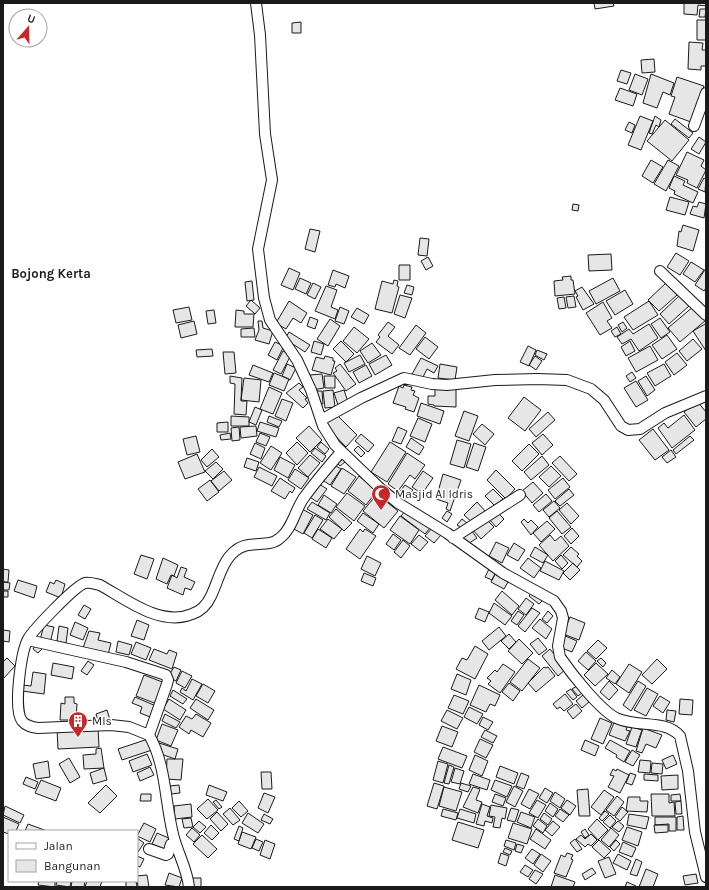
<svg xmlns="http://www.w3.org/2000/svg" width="709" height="890" font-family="Karla,sans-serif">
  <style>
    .building { fill: #e6e6e6; stroke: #1a1a1a }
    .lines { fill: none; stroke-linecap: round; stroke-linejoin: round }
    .street-casing { stroke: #1a1a1a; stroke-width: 12 }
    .street { stroke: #fff; stroke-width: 10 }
    .labels { text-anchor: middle; stroke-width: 3; stroke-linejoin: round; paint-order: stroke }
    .poi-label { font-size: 12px; fill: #1a1a1a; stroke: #fff; text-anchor: start }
    .neighbourhood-label { font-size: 13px; font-weight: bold; fill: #1a1a1a; stroke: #fff }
  </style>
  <rect width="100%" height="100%" fill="#fff"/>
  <path class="building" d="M594 3H613L614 6 595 9Z
    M684 3H706V6L698 5 697 15 684 14Z
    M700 9H706L705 17H699Z
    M697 20H706V40H697Z
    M301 22V33H292V23Z
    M689 42 703 43 702 50H706V66H701V70L688 69Z
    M654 59 655 72 642 73 641 60Z
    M621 70 631 73 627 84 617 81Z
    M635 74 648 79 642 95 629 90Z
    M651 74 674 83 670 95 663 92 657 108 643 103Z
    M677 77 704 86 691 122 669 114 675 97 671 96Z
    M620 88 637 94 633 106 615 100Z
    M640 116 653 121 641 150 628 145Z
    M655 116 661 120 659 127 656 125 652 134 649 133Z
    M675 119 693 133 689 138 671 124Z
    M665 120 689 140 672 161 647 141Z
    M629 122 635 125 632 133 625 130Z
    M699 137 706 142 699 154 691 149Z
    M687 152 704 160 701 166 706 170 697 188 687 183 688 180 676 175Z
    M651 160 663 167 653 183 642 176Z
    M668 160 679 166 666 191 654 184Z
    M674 176 685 181 683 185 698 192 693 203 674 194 675 191 669 188Z
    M704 178 706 179 705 192 698 189Z
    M670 197 689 202 685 215 666 210Z
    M699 202 706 204 704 218 690 214 693 206 697 207Z
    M573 204 579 205 578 211 572 210Z
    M683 225 699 230 693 251 677 246 679 231 681 232Z
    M310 229 320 231 315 252 305 249Z
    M420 238 429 239 427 256 418 255Z
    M676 253 689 261 680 275 667 267Z
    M611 254 612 270 589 271 588 255Z
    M428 257 433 266 426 270 421 261Z
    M691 262 704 270 695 282 683 274Z
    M399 265H410V280H399Z
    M289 268 300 273 293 290 281 285Z
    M706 268V288L704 291 695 285Z
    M333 270 349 276 345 288 336 284 335 287 328 285Z
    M571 276V280H573L575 294 555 296 554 281 563 280 562 277Z
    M300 278 311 283 306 294 295 289Z
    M613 278 620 291 596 304 589 291Z
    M394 280 398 281 397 286 399 287 392 313 375 309 382 281 393 284Z
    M252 281 254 300 247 301 245 282Z
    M313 283 321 287 315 299 307 295Z
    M666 283 677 295 659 311 648 300Z
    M407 285 414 287 412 295 404 293Z
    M326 286 337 290 331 307 338 310 335 319 315 311Z
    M582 287 594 304 583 310 576 297 578 296 575 291Z
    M625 290 633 304 615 315 606 301Z
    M400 295 412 298 405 318 394 314Z
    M574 296 576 307 568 308 566 297Z
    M679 296 689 306 669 324 660 314Z
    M564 297 566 308 559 309 557 298Z
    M251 300 260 308 255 314 246 306Z
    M289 301 307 313 301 323 293 318 286 329 276 323Z
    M649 301 658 315 633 330 624 317Z
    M603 302 612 318 607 321 612 328 600 335 586 313Z
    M694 306 706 320 680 342 668 328Z
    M189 307 192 320 176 323 173 310Z
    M340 307 349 311 344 324 335 321Z
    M357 308 369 315 364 324 351 317Z
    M214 310 216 323 208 324 206 311Z
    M236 310 244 311V314H254L253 327H235Z
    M310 317 318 320 315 329 307 326Z
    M660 318 670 332 661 338 651 324Z
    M330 319 340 326 328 346 317 339Z
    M194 321 197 334 181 338 178 325Z
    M258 321H262L263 328 273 331 269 344 255 340 259 330Z
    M388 322 395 327 388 336 399 345 392 354 376 342 380 337 378 335Z
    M623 322 627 328 622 332 618 325Z
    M649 324 658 338 639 351 631 339 622 344 617 337 629 329 633 334Z
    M705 324 706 325V351L693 331Z
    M416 325 426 333 410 355 399 348Z
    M354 327 369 339 357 353 343 341Z
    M617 327 621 334 615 337 611 331Z
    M254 328 255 337H241V329Z
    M289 332 310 345 305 352 285 339Z
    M667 335 677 349 662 359 652 345Z
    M425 337 438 347 429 359 416 349Z
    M693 339 702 349 687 361 679 351Z
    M314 341 324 344 321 355 311 352Z
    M341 341 354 354 346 362 333 349Z
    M630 341 635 351 626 356 621 347Z
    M275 342 284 346 277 360 268 355Z
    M372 343 381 355 368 363 360 351Z
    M528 346 536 350 529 366 520 362Z
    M650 346 658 360 636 372 628 358Z
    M212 349 213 356 197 357 196 350Z
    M537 350 547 354 544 360 535 355Z
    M283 351 291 355 281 374 273 370Z
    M223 352H234L236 373 225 374Z
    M677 353 687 365 674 375 665 362Z
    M360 355 365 364 349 372 344 363Z
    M386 355 392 365 375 375 369 364Z
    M325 356 333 358V361H335L331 375 312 370 316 357 324 359Z
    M535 356 542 361 536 370 529 365Z
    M421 358 438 366 434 373 427 369 421 381 411 376Z
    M287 364 296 368 290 380 282 376Z
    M340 364 356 384 346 391 333 373 337 371 335 368Z
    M440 364 457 367 455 380 438 378Z
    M664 364 671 376 655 386 647 373Z
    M253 365 273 373 269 382 249 375Z
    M366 365 372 376 359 383 353 372Z
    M632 372 636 378 630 382 626 376Z
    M274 373 289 379 284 391 269 385Z
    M322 374 324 388 312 390 310 375Z
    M230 376 242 378 241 401H247L246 415 234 414 235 384 230 383Z
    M324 376H335V388H325Z
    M646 376 655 390 647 396 638 381Z
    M244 378 261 380 259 402 241 400Z
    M636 381 648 400 636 407 624 388Z
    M299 383 303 387 299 390 307 398 305 399 308 403 303 408 286 393Z
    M404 385 412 387 411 390 415 391 413 395 419 398 414 412 405 409 406 407 393 403 399 386 403 388Z
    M269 387 282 393 273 414 260 409Z
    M435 387H456V407L434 406V405L428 404V396H435Z
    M333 390 335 407 325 408 323 391Z
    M344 390 348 402 338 405 334 393Z
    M315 391H322L323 404H316Z
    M524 397 541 410 525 431 508 418Z
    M282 399 293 403 286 421 275 416Z
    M697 401 706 412V419L696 427 684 412Z
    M421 403 444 411 440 424 417 416Z
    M255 407 262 410 256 425 249 422Z
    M464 411 478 416 469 441 455 436Z
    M548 412 555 420 536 437 529 429Z
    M336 414 357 435 346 447 325 425Z
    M684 415 695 430 672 448 658 428 664 423 668 428Z
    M231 416 249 417V426H231Z
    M269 416 282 421 279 427 267 422Z
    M418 418 432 424 425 442 410 436Z
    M228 422V432H217V423Z
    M260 422 279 428 276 437 257 431Z
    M482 424 494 434 485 445 473 434Z
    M256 426 257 436 241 438 240 427Z
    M309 426 322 440 310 452 296 438Z
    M239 427 240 440 232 441 231 428Z
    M398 427 407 431 401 444 392 441Z
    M653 429 669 450 655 460 639 440Z
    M230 433 231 439 221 440 220 435Z
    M260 433 270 437 266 446 256 442Z
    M361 434 374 445 368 452 355 441Z
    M543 434 553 445 542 455 532 443Z
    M196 436 200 452 187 455 183 439Z
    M690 436 694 440 676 454 673 450Z
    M411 438 424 447 419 455 406 447Z
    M457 440 471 444 464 468 450 464Z
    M297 442 308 453 297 465 286 453Z
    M321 442 329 449 325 454 317 447Z
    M390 442 406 452 387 482 371 472Z
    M255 443 265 448 261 459 250 454Z
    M474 443 486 447 478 471 466 467Z
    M529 444 539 454 522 471 512 461Z
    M271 446 282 453 271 470 260 463Z
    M358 446 365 453 361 457 354 450Z
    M315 448 326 456 322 462 311 453Z
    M212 449 219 457 207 467 201 460Z
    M671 450 676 457 667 463 662 457Z
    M407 453 425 465 415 479 410 475 398 491 388 484Z
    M197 454 205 472 185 479 178 462Z
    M310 455 320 463 308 477 298 468Z
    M542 456 549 465 531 480 524 472Z
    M560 456 577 474 569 481 552 463Z
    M280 457 295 465 288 478 274 470Z
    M341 457 345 462 340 466 336 462Z
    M247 458 259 462 256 471 244 467Z
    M216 462 223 469 213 479 205 471Z
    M331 463 341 469 330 485 321 479Z
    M551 466 561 476 549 487 539 477Z
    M259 467 277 476 272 486 254 477Z
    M342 468 356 477 344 494 331 486Z
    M295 469 309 478 301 489 288 480Z
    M496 470 515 489 506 499 487 480Z
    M224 471 232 480 219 491 211 481Z
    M423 471 433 478 422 494 412 487Z
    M443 474 461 480 450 511 446 509 448 503 436 499Z
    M359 476 377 491 366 505 348 491Z
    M280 478 295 488 292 493 290 491 285 499 271 491Z
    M563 478 570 487 555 499 548 490Z
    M210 480 219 492 207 501 198 489Z
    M316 482 327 489 317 502 307 495Z
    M533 482 543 493 532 503 522 491Z
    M405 485 413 490 406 499 398 494Z
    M493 489 503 499 495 506 485 496Z
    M569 489 574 495 560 506 555 501Z
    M347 493 365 506 354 521 336 507Z
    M377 494 398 511 384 528 363 511Z
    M546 494 552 501 539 512 533 505Z
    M324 495 337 504 331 513 318 505Z
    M554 501 560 508 549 517 543 510Z
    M312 502 330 513 326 520 307 509Z
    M477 502 486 512 474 524 464 515Z
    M567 503 579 516 571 524 559 510Z
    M302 509 313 515 303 534 292 528Z
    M336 509 352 523 344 531 329 517Z
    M406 510 430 528 425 534 401 516Z
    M447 511 452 514 447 522 442 518Z
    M557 511 571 527 562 534 549 518Z
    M497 512 504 519 496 527 490 520Z
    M363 513 379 524 373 533 357 521Z
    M315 515 323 520 312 538 304 533Z
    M400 516 419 530 410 544 390 530Z
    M328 519 342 529 334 539 320 529Z
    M462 519 467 523 463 529 457 525Z
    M486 519 494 527 481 539 473 530Z
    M524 519 528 523 531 520 538 527 531 535 521 522Z
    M547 521 555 529 541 542 533 533Z
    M432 528 441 535 434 543 425 536Z
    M572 528 579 536 571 544 564 536Z
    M318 529 332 538 326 548 312 539Z
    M360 529 363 532 365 529 376 536 360 559 346 549Z
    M471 530 477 538 468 544 462 537Z
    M393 534 401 540 394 550 386 544Z
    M419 535 428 542 420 551 411 544Z
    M550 535 555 541 561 536 569 546 553 561 539 545Z
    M403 540 410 546 401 558 394 552Z
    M496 542 509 548 502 563 489 556Z
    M514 543 525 550 518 561 507 555Z
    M535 547 548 555 543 563 530 556Z
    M571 547 579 554 577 556 582 561 577 567 563 555Z
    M141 555 154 559 147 579 134 574Z
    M561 555 568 563 562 569 555 561Z
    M367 556 381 563 375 576 361 569Z
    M163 558 178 565 174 576 171 575 167 584 156 579Z
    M528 558 541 568 534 578 520 568Z
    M545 561 564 571 559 580 540 571Z
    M573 563 580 570 570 580 563 573Z
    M181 567 187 569 184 577 195 582 191 590 185 588 183 595 167 588 172 575 177 578Z
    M3 569 9 570 8 582H3Z
    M489 569 496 572 492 580 485 577Z
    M364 573 376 578 373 586 361 581Z
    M495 574 508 582 504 589 491 582Z
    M18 580 37 586 34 598 14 591Z
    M56 580 65 584 61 598 46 592 50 582 54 584Z
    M3 582 10 583 9 590H3Z
    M3 591H8V597H3Z
    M502 591 519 606 512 615 495 600Z
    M532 592 543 600 539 604 529 596Z
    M526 598 534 604 526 615 518 609Z
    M494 603 512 616 505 625 489 613Z
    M84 605 91 609 85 619 78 615Z
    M479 608 489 612 485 622 475 618Z
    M532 608 540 613 525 632 518 626Z
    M518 611 524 615 517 625 511 621Z
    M548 611 553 616 547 623 542 619Z
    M570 617 585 623 579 640 563 634Z
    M540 619 552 629 546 639 532 628Z
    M137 620 149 625 144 640 131 636Z
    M75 622 88 628 83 640 70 635Z
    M44 625 54 627 50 643 40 640Z
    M59 626 68 628 66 643 57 641Z
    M499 627 506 636 489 650 482 641Z
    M3 630 10 631 9 642 3 641Z
    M89 631 100 633 98 640 111 643 108 655 83 648Z
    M509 634 516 642 509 649 501 641Z
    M563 635 577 641 572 652 559 647Z
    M538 638 547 649 539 655 530 644Z
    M519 639 533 653 522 664 508 651Z
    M598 640 607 648 596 659 587 651Z
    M118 641 132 645 129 655 116 652Z
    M136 642 151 648 146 660 131 654Z
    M36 644 42 649 38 653 33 649Z
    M475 646 488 654 475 679 456 669 462 658 467 660Z
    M154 649 167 654 169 650 177 653 172 669 149 660Z
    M550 649 566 669 558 676 542 656Z
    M586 652 596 661 588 670 578 661Z
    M7 658 15 666 3 679V662Z
    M601 658 606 663 603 667 597 661Z
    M528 659 540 668 522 691 510 682Z
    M657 659 667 669 652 684 642 675Z
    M88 661 94 665 87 675 81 671Z
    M53 663 74 667 72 679 51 675Z
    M596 663 608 674 595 686 584 675Z
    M503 664 515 672 500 693 488 684 491 681 487 678 495 670 497 672Z
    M629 664 642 672 629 693 616 684Z
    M174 667 181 670 176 681 168 677Z
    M544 667 546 668 548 667 555 676 536 692 528 683Z
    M612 670 620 677 615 684 606 678Z
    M182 671 192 676 185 688 176 683Z
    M33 672 46 674 44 694 22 691 23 685 31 686Z
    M457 674 471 680 466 695 451 689Z
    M144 675 165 683 157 704 136 696Z
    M192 679 202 684 193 700 180 692 182 688 186 691Z
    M609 681 618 690 609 700 600 692Z
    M638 681 646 686 631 711 623 705Z
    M509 683 520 691 513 701 502 692Z
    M203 684 215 691 208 703 196 696Z
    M479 685 500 695 495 706 490 704 486 712 470 705Z
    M577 686 582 693 578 696 572 689Z
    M647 688 658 694 646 716 634 710Z
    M571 689 577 697 573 700 566 692Z
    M173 690 187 699 183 704 170 696Z
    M565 694 573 704 564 711 560 707 557 709 553 704Z
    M454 695 469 701 463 714 448 708Z
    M583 695 589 702 582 708 576 701Z
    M660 696 670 702 663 713 653 706Z
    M65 697H74V703L77 704 76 720H60L61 703 65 704Z
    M135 697 156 706 150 717 140 713 142 707 132 703Z
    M169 699 186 710 180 720 163 709Z
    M196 699 214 710 208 720 190 708Z
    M680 699 693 700 692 715 679 714Z
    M576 704 582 711 573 719 567 711Z
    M469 707 483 714 477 724 464 717Z
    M107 710 110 720 99 724 96 714Z
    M447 710 463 718 457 729 441 721Z
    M667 710 676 711 674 722 666 720Z
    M165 714 180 722 176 728 162 721Z
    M196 714 211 723 203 737 191 730 189 734 179 727 186 716 192 719Z
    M483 717 493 722 488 730 479 725Z
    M600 718 612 723 603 744 591 739Z
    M615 720 628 725 626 730 630 731 625 741 609 735Z
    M162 724 178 730 171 746 156 740Z
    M442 726 458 732 452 747 436 741Z
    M98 727 99 747 58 749 57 729Z
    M632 727 642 730 636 747 626 744Z
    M643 728 662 735 656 748 646 744 642 753 636 751Z
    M485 730 497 736 493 743 481 737Z
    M148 739 152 750 122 760 118 749Z
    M480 739 493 745 486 758 474 752Z
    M585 740 599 746 595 756 581 750Z
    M610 740 630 751 624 762 616 757 617 755 605 748Z
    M159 743 178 749 175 759 158 753Z
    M443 747 467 756 462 768 438 759Z
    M101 748 104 768 84 769 83 755 96 754V749Z
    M632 750 640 755 633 766 625 762Z
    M147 754 152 765 133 772 129 761Z
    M475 755 488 761 482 776 469 770Z
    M673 755 677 764 666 769 662 760Z
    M69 758 80 777 70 783 59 764Z
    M167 759H183L181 780 166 779Z
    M640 760 651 761 650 773 638 772Z
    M48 761 50 777 36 779 33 764Z
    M438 761 448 764 443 783 433 780Z
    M652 763 663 764 662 774 651 773Z
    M449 765 454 767 449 784 444 783Z
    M500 766 518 773 514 784 496 777Z
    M150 767 154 775 140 781 137 773Z
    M104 768 107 780 93 784 90 773Z
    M455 768 464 771 460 784 451 782Z
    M613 769 616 771 617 769 629 775 620 793 608 787 614 776 610 775Z
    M261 772H271L272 789H262Z
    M521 773 529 776 524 789 516 786Z
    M630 773 636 775 632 785 626 783Z
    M473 774 490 780 487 790 469 784Z
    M644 774 658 775V781L644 780Z
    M678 775V789L662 790 661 776Z
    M26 777 38 782 35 789 23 784Z
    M41 780 61 788 56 801 35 793Z
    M495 780 512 786 507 797 491 790Z
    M434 783 444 786 437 809 427 806Z
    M461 783 471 786 468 792 459 789Z
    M106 785 117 796 100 813 88 803Z
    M179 785 180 793 171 794 170 786Z
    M209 785 227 792 223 801 206 795Z
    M514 786 523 791 515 807 506 802Z
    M444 787 462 792 456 811 439 806Z
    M473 787 480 789 476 800 482 802 478 813 463 807Z
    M545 788 553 793 547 803 539 798Z
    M529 789 539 794 530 809 521 804Z
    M588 789 590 816H579L577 790Z
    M604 790 614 797 601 815 591 807Z
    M555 792 565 799 560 808 550 801Z
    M264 793 275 797 268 813 258 808Z
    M141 794H151V801H140Z
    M495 794 506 798 503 806 492 802Z
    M651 794H669V803L674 802 675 816H652Z
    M680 794 681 801H671V795Z
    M617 796 624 802 614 816 606 810Z
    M628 797H640V801H648L647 812 626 811Z
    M208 799 218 810 207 819 197 809Z
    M216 800 222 807 219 809 213 802Z
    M537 800 546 805 538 818 529 813Z
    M567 800 576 806 570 815 561 808Z
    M239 801 248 811 241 817 232 808Z
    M681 801 682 814H676L675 802Z
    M550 803 558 809 553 817 545 811Z
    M191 804 192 817 175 819 174 806Z
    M482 804 490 807 487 816 493 818 492 823 485 821 484 826 476 824Z
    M491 805 507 808 505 819 502 818 500 828 493 827 495 817 489 816Z
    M5 806 24 815 20 823 3 815Z
    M622 807 628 812 620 821 615 817Z
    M230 808 240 820 233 825 223 814Z
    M511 808 519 810 515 822 507 820Z
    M443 809 458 813 456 820 441 816Z
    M460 809 476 814 474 823 457 818Z
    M560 809 569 815 563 822 555 816Z
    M605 811 609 814 602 821 599 818Z
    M217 812 228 824 221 831 210 819Z
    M521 812 535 817 531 828 517 822Z
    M248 813 264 824 258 833 242 823Z
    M544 813 552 819 548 825 540 819Z
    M264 814 273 819 270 824 261 820Z
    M629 814 649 817 646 829 627 825Z
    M610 815 616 821 610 828 603 822Z
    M683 816 684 830H677V817Z
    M3 817 19 824 16 831H9V834L3 832Z
    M655 817H676V831H669V824L655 825Z
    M191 818 193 827 184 828 182 819Z
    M538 819 547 826 543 833 533 826Z
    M597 819 608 830 598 840 588 829Z
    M199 821 206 827 200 833 193 827Z
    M553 821 560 827 552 836 545 830Z
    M618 821 624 826 619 832 612 827Z
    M458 822 484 830 478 848 452 840Z
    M144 823 156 829 150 842 137 836Z
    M513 823 532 829 527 844 508 838Z
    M28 824 47 831H25Z
    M211 825 219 833 212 840 204 833Z
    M654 825H668V832L655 833Z
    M239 826 243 828 239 841 234 839Z
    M627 827 642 832 638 846 622 840Z
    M192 828 200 835 194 842 186 835Z
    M611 828 619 835 609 847 601 840Z
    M536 829 551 840 545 849 530 839Z
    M585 829 589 835 585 838 581 832Z
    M242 832 256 837 251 849 238 844Z
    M157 833 171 839 167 850 152 844Z
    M591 834 597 840 591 846 588 844 585 847 576 839 581 835 585 839Z
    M202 835 217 849 208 858 193 844Z
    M137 838 144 843 138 852 137 851Z
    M256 839 263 842 259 851 252 848Z
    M575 839 582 849 577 852 570 843Z
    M265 840 275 844 270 859 260 855Z
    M506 840 516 843 514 850 504 846Z
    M599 840 611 851 604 858 592 847Z
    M616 840 620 844 614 851 610 847Z
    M623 842 636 848 632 857 619 852Z
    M517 844 524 846 521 853 515 851Z
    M505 848 512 851 510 855 503 852Z
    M532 849 540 854 533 864 525 858Z
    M501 853 509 856 506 866 498 863Z
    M567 853 573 855 571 859 573 860 566 877 554 873 561 855 565 857Z
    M541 854 551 861 543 872 534 865Z
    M618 854 631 861 627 870 613 863Z
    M137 856 144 859 140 867 137 866Z
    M609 857 616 874 605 878 598 861Z
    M636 859 642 862 637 876 630 874Z
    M525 865 533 870 528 877 520 872Z
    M592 868 596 873 585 880 582 874Z
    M646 869 658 874 653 887H639Z
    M535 870 543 874 536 884 529 879Z
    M169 873 182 878 179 887 165 885Z
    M696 874 698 883 685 885 683 876Z
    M147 875 149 887H138L137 876Z
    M555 875 575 882 573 887H551Z
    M190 878H201V887H190Z
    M39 881H55V887L38 885Z
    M57 881H71L70 887 56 885Z
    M72 881H85L84 887H71Z
    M87 881H102L100 887H85Z
    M126 881H136L137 887H126Z
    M627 882 636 886 635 887H625Z"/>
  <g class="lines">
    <defs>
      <path id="street" d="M256 3 260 35 265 134 272 180 258 249 264 298 270 320 297 360 311 390 323 426 335 445 381 489 398 503 447 533 503 573 554 601 561 611 563 618 558 646 560 657C571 673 599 709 616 718 638 728 665 719 680 736L688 771 695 832 706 877
        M694 126 706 93
        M660 271 706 315
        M321 420 361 398 404 378 432 384 447 385 495 380 537 379 567 380 591 389 604 400 621 426 628 430 640 429 665 413 706 396
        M453 538 520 495
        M28 640 126 662 166 675 168 680 167 684 149 735
        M149 849 166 855 168 854 171 844 175 843
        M189 887C187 868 177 852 173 834 165 802 166 764 149 735L129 727 111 725 38 728C32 727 26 726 22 721 13 709 21 652 28 639 34 629 75 586 85 583 90 582 95 584 100 585 127 600 161 627 192 614 201 611 207 605 211 596 218 582 222 561 235 551 249 539 268 549 280 538 292 529 295 511 303 499 315 482 328 467 341 452"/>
    </defs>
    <use href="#street" class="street-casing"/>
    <use href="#street" class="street"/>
  </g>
  <defs>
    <symbol id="mosque-pin" viewBox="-11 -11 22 30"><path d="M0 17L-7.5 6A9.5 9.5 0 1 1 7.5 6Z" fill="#c62828" stroke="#fff"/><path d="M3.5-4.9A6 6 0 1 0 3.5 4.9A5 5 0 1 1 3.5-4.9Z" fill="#fff"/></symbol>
    <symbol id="building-pin" viewBox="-11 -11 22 30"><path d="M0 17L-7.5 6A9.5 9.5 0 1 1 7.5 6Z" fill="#c62828" stroke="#fff"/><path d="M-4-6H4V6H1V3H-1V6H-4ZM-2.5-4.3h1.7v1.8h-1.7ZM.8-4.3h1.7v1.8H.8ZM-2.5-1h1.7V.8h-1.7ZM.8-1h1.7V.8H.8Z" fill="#fff"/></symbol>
  </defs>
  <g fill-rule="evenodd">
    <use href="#mosque-pin" x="370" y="483" width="22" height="30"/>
    <use href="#building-pin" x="67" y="710" width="22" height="30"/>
  </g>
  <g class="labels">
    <g class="poi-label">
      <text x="395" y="498">Masjid Al Idris</text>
      <text x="92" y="725">MIs</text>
    </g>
    <g class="neighbourhood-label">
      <text x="51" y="278">Bojong Kerta</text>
    </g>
  </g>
  <rect width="709" height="890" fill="none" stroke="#1a1a1a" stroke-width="8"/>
  <rect x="8" y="830" width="130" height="52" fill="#ffffff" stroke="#a3a3a3"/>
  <rect x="16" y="843" width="20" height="6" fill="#ffffff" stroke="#a3a3a3"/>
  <text x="44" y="850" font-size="12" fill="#1a1a1a">Jalan</text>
  <rect x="16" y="860" width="20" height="12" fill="#e6e6e6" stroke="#a3a3a3"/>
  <text x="44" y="870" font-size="12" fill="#1a1a1a">Bangunan</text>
  <g transform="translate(28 28) rotate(20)"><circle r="19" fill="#ffffff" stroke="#a3a3a3"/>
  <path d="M0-3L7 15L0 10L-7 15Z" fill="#c62828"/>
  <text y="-6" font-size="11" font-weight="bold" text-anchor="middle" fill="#1a1a1a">U</text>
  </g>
</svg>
